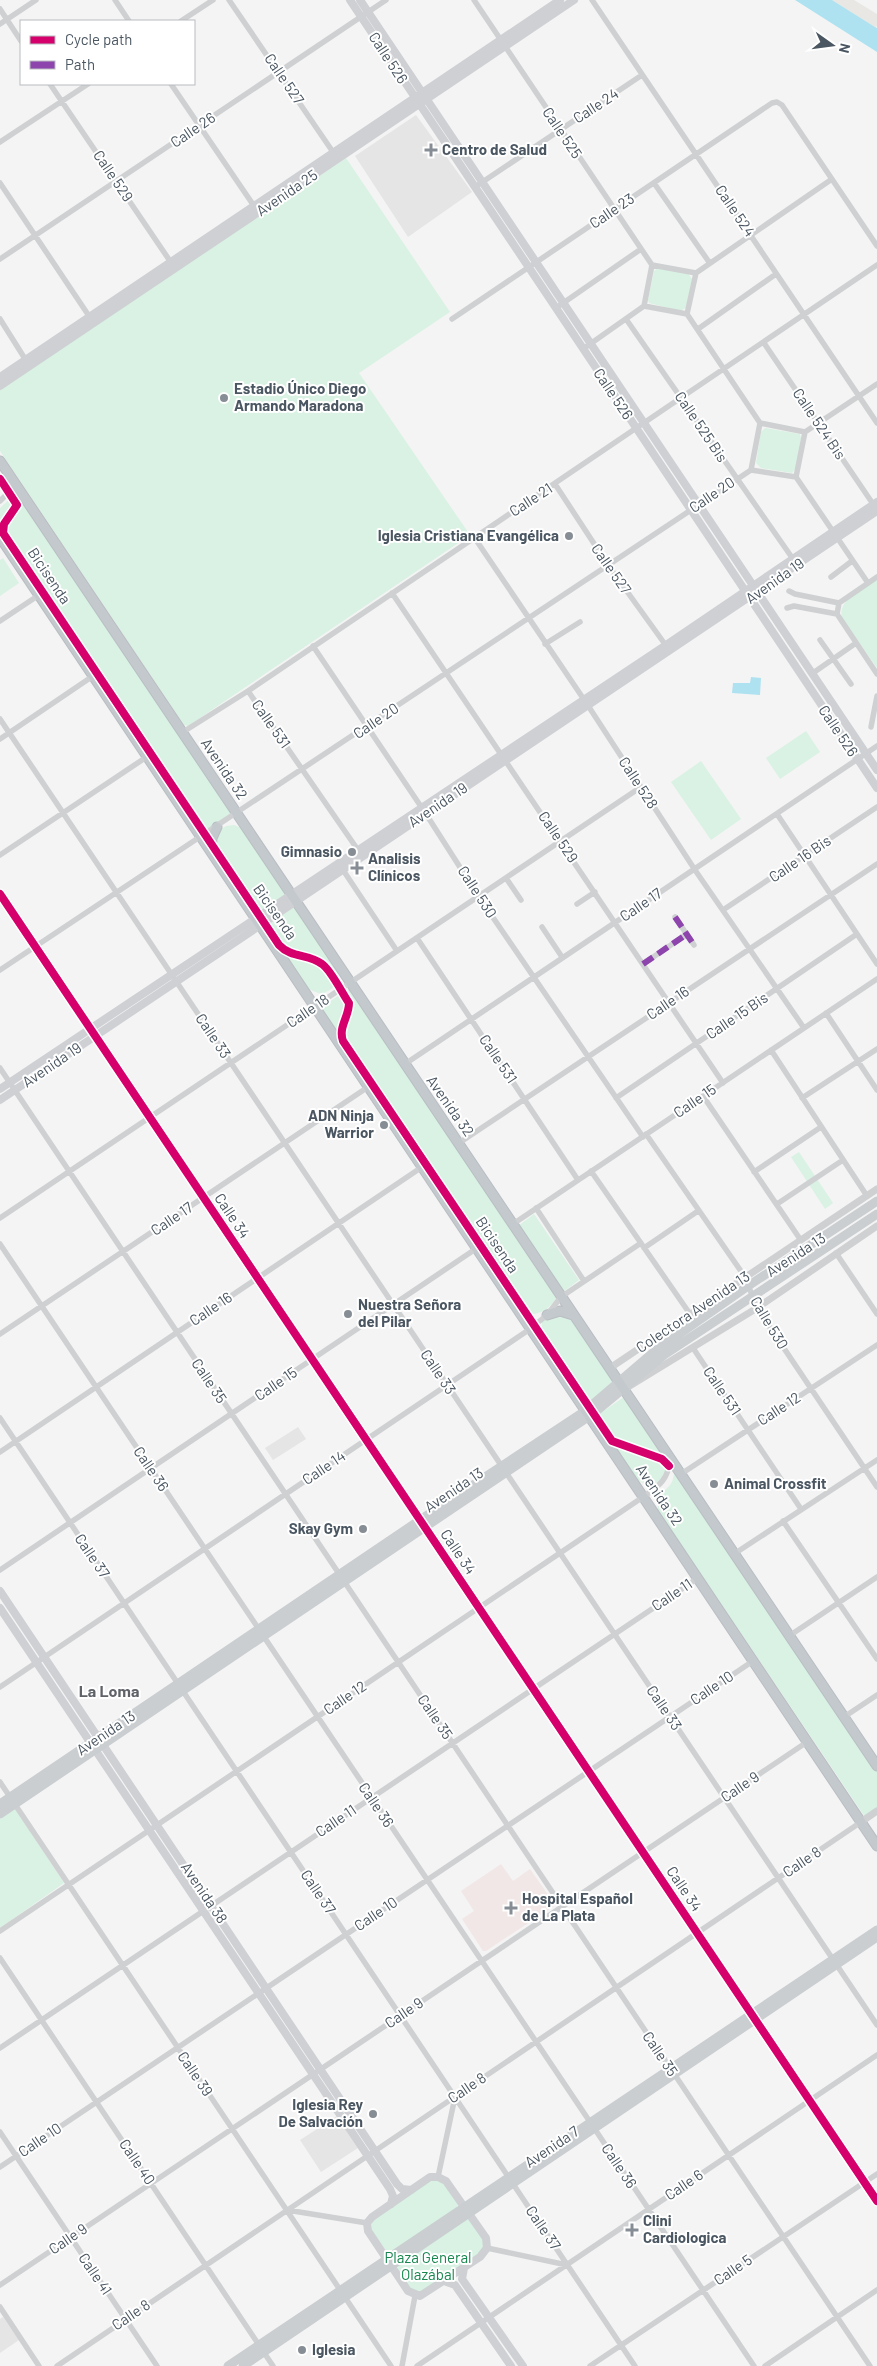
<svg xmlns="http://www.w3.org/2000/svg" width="877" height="2366" font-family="Barlow,sans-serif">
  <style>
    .commercial { fill: #e8e7e3 }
    .education { fill: #e6e5e6 }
    .medical { fill: #f1e7e6 }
    .green { fill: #d9f2e3 }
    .water { fill: #aee2f0 }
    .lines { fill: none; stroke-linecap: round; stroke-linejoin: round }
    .trunk-casing { stroke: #b9bec3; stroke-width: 11 }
    .minor { stroke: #ced0d2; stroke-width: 5.5 }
    .tertiary { stroke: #ced0d2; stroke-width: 7 }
    .secondary { stroke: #ced0d4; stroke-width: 8 }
    .primary { stroke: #caced1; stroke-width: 9 }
    .trunk { stroke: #c4c9cd; stroke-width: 9 }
    .quiet { stroke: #8e44ad; stroke-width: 6; stroke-dasharray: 12 6; stroke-linecap: butt }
    .cycleway-casing { stroke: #fff; stroke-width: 11 }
    .cycleway { stroke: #d6006c; stroke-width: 8 }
    .poi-dot { fill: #868d94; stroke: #fff; stroke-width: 2 }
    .labels { text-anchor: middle; stroke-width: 4; stroke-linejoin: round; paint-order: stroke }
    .street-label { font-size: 15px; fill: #4a5661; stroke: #fff }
    .poi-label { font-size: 15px; font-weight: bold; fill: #4a5661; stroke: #fff; text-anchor: start }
    .park-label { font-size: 15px; fill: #17864f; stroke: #fff }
    .neighbourhood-label { font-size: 16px; font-weight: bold; fill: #5f6368; stroke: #fff }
  </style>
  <rect width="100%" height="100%" fill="#f4f4f4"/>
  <path class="commercial" d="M832 0H854L877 14V26L875 27Z"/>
  <path class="education" d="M416 115 472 192 408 237 355 156Z
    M298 1427 306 1439 273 1460 265 1448Z
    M337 2116 358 2148 321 2172 300 2140Z
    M3 2317 19 2340 0 2353V2319Z"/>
  <path class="medical" d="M501 1864 513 1881 530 1869 554 1903V1906L486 1951H483L462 1919 474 1911 461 1891Z"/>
  <path class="green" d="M346 158 450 312 359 373 470 535 188 726 184 725 0 451V390Z
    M658 268 687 272 692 279 686 308 680 311 649 303 648 300 654 271Z
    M765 428 800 434 801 438 796 468 792 473 761 468 756 463 761 432Z
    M15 490 233 812 203 832 0 531V508L12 497Z
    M3 558 19 583 0 596V560Z
    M877 580V668L842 618C837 599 864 589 877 580Z
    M806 731 820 752 780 779 766 758Z
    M701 761 741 819 711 840 671 782Z
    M234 825 244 829 287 894 257 914 214 849 217 832 226 826Z
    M296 906 337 967C341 982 335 989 321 994L308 989 266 928V926Z
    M350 988 559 1296 545 1311 534 1314 523 1309 320 1008Z
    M799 1152 833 1203 825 1209 791 1157Z
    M534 1214 579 1280 563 1292 518 1226Z
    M552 1313 571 1317 614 1380 587 1405 541 1338 542 1322Z
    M624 1397 668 1461 666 1471 659 1482 646 1485 638 1480 595 1417Z
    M675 1470 877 1770V1809L865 1817 658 1510C656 1488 665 1495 672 1482 673 1479 674 1474 675 1470Z
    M15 1809 64 1883 0 1928V1819Z
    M439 2179 446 2182 459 2201 457 2208 391 2253 387 2252 371 2230 372 2220 431 2180Z
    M465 2219 471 2220 485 2240 483 2253 424 2293 412 2291 397 2270 399 2264Z"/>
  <path class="water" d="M795 0H832L875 27 877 28V52Z
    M751 677 761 678 760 695 732 693 733 683H750Z"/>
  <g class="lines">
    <defs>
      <path id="trunk" d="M0 461 877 1766
        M0 537 877 1846
        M211 852 212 838 217 827
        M547 1315 560 1311 573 1315"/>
    </defs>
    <use href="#trunk" class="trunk-casing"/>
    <path class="minor" d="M115 0 129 21
      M229 0 335 155
      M474 0 652 265
      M592 0 877 423
      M0 9 21 41
      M181 21 213 0
      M0 24 36 0
      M50 84 172 264
      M171 84 256 209
      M0 142 88 84
      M0 183 91 319
      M654 183 709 262
      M475 187 642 75
      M0 259 386 0
      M652 265 696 273 687 314 644 306Z
      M696 273 832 179
      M556 308 641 249
      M687 314 760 423
      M0 319 27 362
      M452 319 772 103 777 102 782 105 877 246
      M626 319 793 559
      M698 329 776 274
      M764 343 873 504
      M583 349 644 306
      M760 423 805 432 796 477 751 470Z
      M805 432 877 384
      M796 477 868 583
      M555 484 608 565 667 647
      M0 501 6 495 11 478
      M474 537 587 704 695 870 804 1028
      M831 577 852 561
      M877 577 839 603 837 614 877 674
      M789 591 795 594 839 603
      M392 593 723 1083
      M787 608 794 606 837 614
      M0 621 39 595
      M820 640 851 684
      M545 644 580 622
      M313 646 426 814 479 897 643 1137
      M813 673 856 643
      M248 691 360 853
      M0 719 877 2025
      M871 727 877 696
      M183 732 248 691 877 265
      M0 739 93 676
      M777 814 877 964
      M0 855 148 756
      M343 870 397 951
      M506 878 521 900
      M0 894 877 2201
      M577 904 595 892
      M723 910 877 807
      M675 917 694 945
      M542 927 562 957
      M417 938 578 1180
      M643 964 687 934
      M0 970 751 470
      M826 1013 877 1090
      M771 1050 867 1196
      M405 1064 877 746
      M0 1068 870 2366
      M703 1096 800 1239
      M616 1098 857 934
      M802 1098 877 1049
      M646 1134 745 1277 757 1308 877 1487
      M459 1143 877 864
      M591 1171 690 1314
      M754 1172 821 1127
      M777 1204 843 1160
      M536 1208 584 1281
      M0 1218 641 787
      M513 1224 877 979
      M0 1244 754 2366
      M644 1248 698 1211
      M836 1253 877 1314
      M0 1334 368 1087
      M693 1348 801 1509
      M0 1418 635 2366
      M0 1452 422 1167
      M681 1474 877 1345
      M783 1521 877 1659
      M734 1554 877 1460
      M0 1570 477 1248
      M789 1636 877 1577
      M0 1687 530 1329 547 1315 561 1297 641 1243
      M844 1717 877 1695
      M0 1782 391 2366
      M0 1931 643 1497C658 1487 672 1477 668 1457
      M0 1958 273 2366
      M0 2048 698 1578
      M0 2132 157 2366
      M0 2167 753 1661
      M438 2177 455 2097
      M287 2210 367 2223
      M487 2248 567 2265
      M0 2285 807 1742
      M0 2307 39 2366
      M57 2366 861 1822
      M402 2366 415 2296
      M417 2366 877 2055
      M590 2366 877 2174
      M765 2366 877 2290"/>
    <path class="tertiary" d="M610 1368 877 1189
      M628 1387 757 1308 877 1226
      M861 1822 877 1811"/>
    <path class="secondary" d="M350 0 877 788
      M360 0 877 770
      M0 377 560 0
      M0 386 574 0
      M0 1089 666 645 877 502
      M0 1100 877 511
      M0 1591 397 2184 402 2189 411 2190
      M0 1608 390 2189 393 2196 391 2204
      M430 2177H438L446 2181 486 2238 487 2248 480 2257 420 2296 408 2291 368 2231 367 2223 372 2217Z
      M464 2268 462 2279 523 2366
      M444 2281 455 2285 511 2366"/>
    <path class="primary" d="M0 1804 420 1520 585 1411 655 1351 748 1286 877 1201
      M0 1814 594 1413 664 1355 877 1214
      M228 2366 877 1930
      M243 2366 877 1937"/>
    <use href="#trunk" class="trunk"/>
    <path class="quiet" d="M675 917 694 945
      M643 964 687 934"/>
    <defs>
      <path id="cycleway" d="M0 479 17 505 4 524 3 533 279 945C291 958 309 954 322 964 331 970 342 993 349 1003 349 1017 338 1027 343 1041L612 1441 662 1459 669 1466
        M0 894 877 2201"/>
    </defs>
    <use href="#cycleway" class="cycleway-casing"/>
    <use href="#cycleway" class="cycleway"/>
  </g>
  <g class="poi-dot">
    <path d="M428.5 142.5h5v5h5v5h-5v5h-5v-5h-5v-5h5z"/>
    <circle cx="224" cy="398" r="5"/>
    <circle cx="569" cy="536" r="5"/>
    <circle cx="352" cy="852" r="5"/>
    <path d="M354.5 860.5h5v5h5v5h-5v5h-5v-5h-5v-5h5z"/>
    <circle cx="384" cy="1125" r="5"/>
    <circle cx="348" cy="1314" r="5"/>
    <circle cx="714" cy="1484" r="5"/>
    <circle cx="363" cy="1529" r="5"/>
    <path d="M508.5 1900.5h5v5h5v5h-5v5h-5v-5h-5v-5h5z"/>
    <circle cx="373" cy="2114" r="5"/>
    <path d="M629.5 2222.5h5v5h5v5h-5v5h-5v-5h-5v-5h5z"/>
    <circle cx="302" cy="2350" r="5"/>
  </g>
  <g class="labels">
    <g class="street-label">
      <text transform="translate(388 58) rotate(57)" y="5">Calle 526</text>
      <text transform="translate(284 79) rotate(56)" y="5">Calle 527</text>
      <text transform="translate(596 106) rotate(-33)" y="5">Calle 24</text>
      <text transform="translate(193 130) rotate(-34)" y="5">Calle 26</text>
      <text transform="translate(562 133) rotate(56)" y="5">Calle 525</text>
      <text transform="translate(113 176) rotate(56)" y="5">Calle 529</text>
      <text transform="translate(287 193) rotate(-34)" y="5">Avenida 25</text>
      <text transform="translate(612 211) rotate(-34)" y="5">Calle 23</text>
      <text transform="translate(735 211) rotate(56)" y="5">Calle 524</text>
      <text transform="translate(613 394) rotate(56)" y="5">Calle 526</text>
      <text transform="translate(819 424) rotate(56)" y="5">Calle 524 Bis</text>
      <text transform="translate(701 427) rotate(56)" y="5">Calle 525 Bis</text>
      <text transform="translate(712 495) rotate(-34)" y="5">Calle 20</text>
      <text transform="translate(531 500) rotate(-33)" y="5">Calle 21</text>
      <text transform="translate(611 569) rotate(55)" y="5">Calle 527</text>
      <text transform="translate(49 576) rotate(56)" y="5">Bicisenda</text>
      <text transform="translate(775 581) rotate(-35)" y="5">Avenida 19</text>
      <text transform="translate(376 721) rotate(-34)" y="5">Calle 20</text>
      <text transform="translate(271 724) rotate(55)" y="5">Calle 531</text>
      <text transform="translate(838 731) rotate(56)" y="5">Calle 526</text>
      <text transform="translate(224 769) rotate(56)" y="5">Avenida 32</text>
      <text transform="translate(638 783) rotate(57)" y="5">Calle 528</text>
      <text transform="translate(438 805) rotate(-34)" y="5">Avenida 19</text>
      <text transform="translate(558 837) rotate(56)" y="5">Calle 529</text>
      <text transform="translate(800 859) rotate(-34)" y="5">Calle 16 Bis</text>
      <text transform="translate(477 892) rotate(57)" y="5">Calle 530</text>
      <text transform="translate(641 905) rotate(-34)" y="5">Calle 17</text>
      <text transform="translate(275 912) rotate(55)" y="5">Bicisenda</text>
      <text transform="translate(668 1003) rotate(-34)" y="5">Calle 16</text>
      <text transform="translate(308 1011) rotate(-34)" y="5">Calle 18</text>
      <text transform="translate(737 1016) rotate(-34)" y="5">Calle 15 Bis</text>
      <text transform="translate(213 1036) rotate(56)" y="5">Calle 33</text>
      <text transform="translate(498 1059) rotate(56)" y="5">Calle 531</text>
      <text transform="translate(52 1065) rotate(-34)" y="5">Avenida 19</text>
      <text transform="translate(695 1101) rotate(-34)" y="5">Calle 15</text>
      <text transform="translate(450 1106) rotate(55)" y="5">Avenida 32</text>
      <text transform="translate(232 1216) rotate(56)" y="5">Calle 34</text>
      <text transform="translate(172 1219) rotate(-34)" y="5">Calle 17</text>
      <text transform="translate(497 1245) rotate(56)" y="5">Bicisenda</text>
      <text transform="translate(796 1255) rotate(-33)" y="5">Avenida 13</text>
      <text transform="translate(211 1309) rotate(-34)" y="5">Calle 16</text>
      <text transform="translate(693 1312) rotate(-34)" y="5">Colectora Avenida 13</text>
      <text transform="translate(769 1323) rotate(59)" y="5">Calle 530</text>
      <text transform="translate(438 1372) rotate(56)" y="5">Calle 33</text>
      <text transform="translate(209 1381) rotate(56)" y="5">Calle 35</text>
      <text transform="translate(276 1384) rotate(-34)" y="5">Calle 15</text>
      <text transform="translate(722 1391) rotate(56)" y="5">Calle 531</text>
      <text transform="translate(779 1409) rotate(-33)" y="5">Calle 12</text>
      <text transform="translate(324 1468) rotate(-34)" y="5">Calle 14</text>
      <text transform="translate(151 1469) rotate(56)" y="5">Calle 36</text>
      <text transform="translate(454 1490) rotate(-34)" y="5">Avenida 13</text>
      <text transform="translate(659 1495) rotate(56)" y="5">Avenida 32</text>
      <text transform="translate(458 1552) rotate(56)" y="5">Calle 34</text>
      <text transform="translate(92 1556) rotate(56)" y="5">Calle 37</text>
      <text transform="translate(672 1595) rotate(-34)" y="5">Calle 11</text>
      <text transform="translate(712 1688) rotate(-34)" y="5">Calle 10</text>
      <text transform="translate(345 1698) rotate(-34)" y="5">Calle 12</text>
      <text transform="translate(664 1708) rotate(56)" y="5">Calle 33</text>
      <text transform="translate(435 1717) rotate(56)" y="5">Calle 35</text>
      <text transform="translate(106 1733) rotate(-34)" y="5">Avenida 13</text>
      <text transform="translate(740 1787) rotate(-34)" y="5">Calle 9</text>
      <text transform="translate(376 1805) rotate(56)" y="5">Calle 36</text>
      <text transform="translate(336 1821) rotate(-34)" y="5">Calle 11</text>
      <text transform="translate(802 1862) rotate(-34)" y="5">Calle 8</text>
      <text transform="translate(684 1889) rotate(56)" y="5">Calle 34</text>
      <text transform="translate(318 1892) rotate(56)" y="5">Calle 37</text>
      <text transform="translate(204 1893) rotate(56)" y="5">Avenida 38</text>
      <text transform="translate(376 1914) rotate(-34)" y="5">Calle 10</text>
      <text transform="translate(404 2013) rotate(-34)" y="5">Calle 9</text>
      <text transform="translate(660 2054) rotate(56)" y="5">Calle 35</text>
      <text transform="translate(195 2074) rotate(56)" y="5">Calle 39</text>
      <text transform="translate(467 2088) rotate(-34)" y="5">Calle 8</text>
      <text transform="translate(40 2140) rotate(-34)" y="5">Calle 10</text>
      <text transform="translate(552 2147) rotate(-34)" y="5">Avenida 7</text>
      <text transform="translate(137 2162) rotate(56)" y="5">Calle 40</text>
      <text transform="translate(619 2166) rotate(56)" y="5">Calle 36</text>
      <text transform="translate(684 2185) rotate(-34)" y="5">Calle 6</text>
      <text transform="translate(543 2228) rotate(56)" y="5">Calle 37</text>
      <text transform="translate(68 2239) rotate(-34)" y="5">Calle 9</text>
      <text transform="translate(733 2270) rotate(-34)" y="5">Calle 5</text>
      <text transform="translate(95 2274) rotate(56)" y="5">Calle 41</text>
      <text transform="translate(131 2315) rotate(-34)" y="5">Calle 8</text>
    </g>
    <g class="poi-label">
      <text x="442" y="155">Centro de Salud</text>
      <text x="234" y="394">Estadio Único Diego<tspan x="234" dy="17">Armando Maradona</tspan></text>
      <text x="559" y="541" text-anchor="end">Iglesia Cristiana Evangélica</text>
      <text x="342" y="857" text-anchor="end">Gimnasio</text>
      <text x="368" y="864">Analisis<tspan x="368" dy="17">Clínicos</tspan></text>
      <text x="374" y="1121" text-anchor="end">ADN Ninja<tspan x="374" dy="17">Warrior</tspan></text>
      <text x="358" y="1310">Nuestra Señora<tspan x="358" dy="17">del Pilar</tspan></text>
      <text x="724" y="1489">Animal Crossfit</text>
      <text x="353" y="1534" text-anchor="end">Skay Gym</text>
      <text x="522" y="1904">Hospital Español<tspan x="522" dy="17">de La Plata</tspan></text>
      <text x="363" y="2110" text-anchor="end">Iglesia Rey<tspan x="363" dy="17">De Salvación</tspan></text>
      <text x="643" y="2226">Clini<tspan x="643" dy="17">Cardiologica</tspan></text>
      <text x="312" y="2355">Iglesia</text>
    </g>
    <g class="park-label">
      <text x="428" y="2263">Plaza General<tspan x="428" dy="17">Olazábal</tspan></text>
    </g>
    <g class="neighbourhood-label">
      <text x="109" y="1697">La Loma</text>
    </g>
  </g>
  <rect x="20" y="20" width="175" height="65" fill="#ffffff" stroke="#b7bbc0"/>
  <rect x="30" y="36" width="25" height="8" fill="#d6006c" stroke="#b7bbc0"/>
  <text x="65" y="45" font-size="15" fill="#4a5661">Cycle path</text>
  <rect x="30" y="61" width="25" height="8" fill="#8e44ad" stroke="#b7bbc0"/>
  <text x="65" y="70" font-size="15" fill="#4a5661">Path</text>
  <g transform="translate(832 45) rotate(104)" stroke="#ffffff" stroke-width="4" paint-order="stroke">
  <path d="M0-4L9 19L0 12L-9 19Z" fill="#4a5661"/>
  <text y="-8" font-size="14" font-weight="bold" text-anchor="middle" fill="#4a5661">N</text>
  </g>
</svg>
